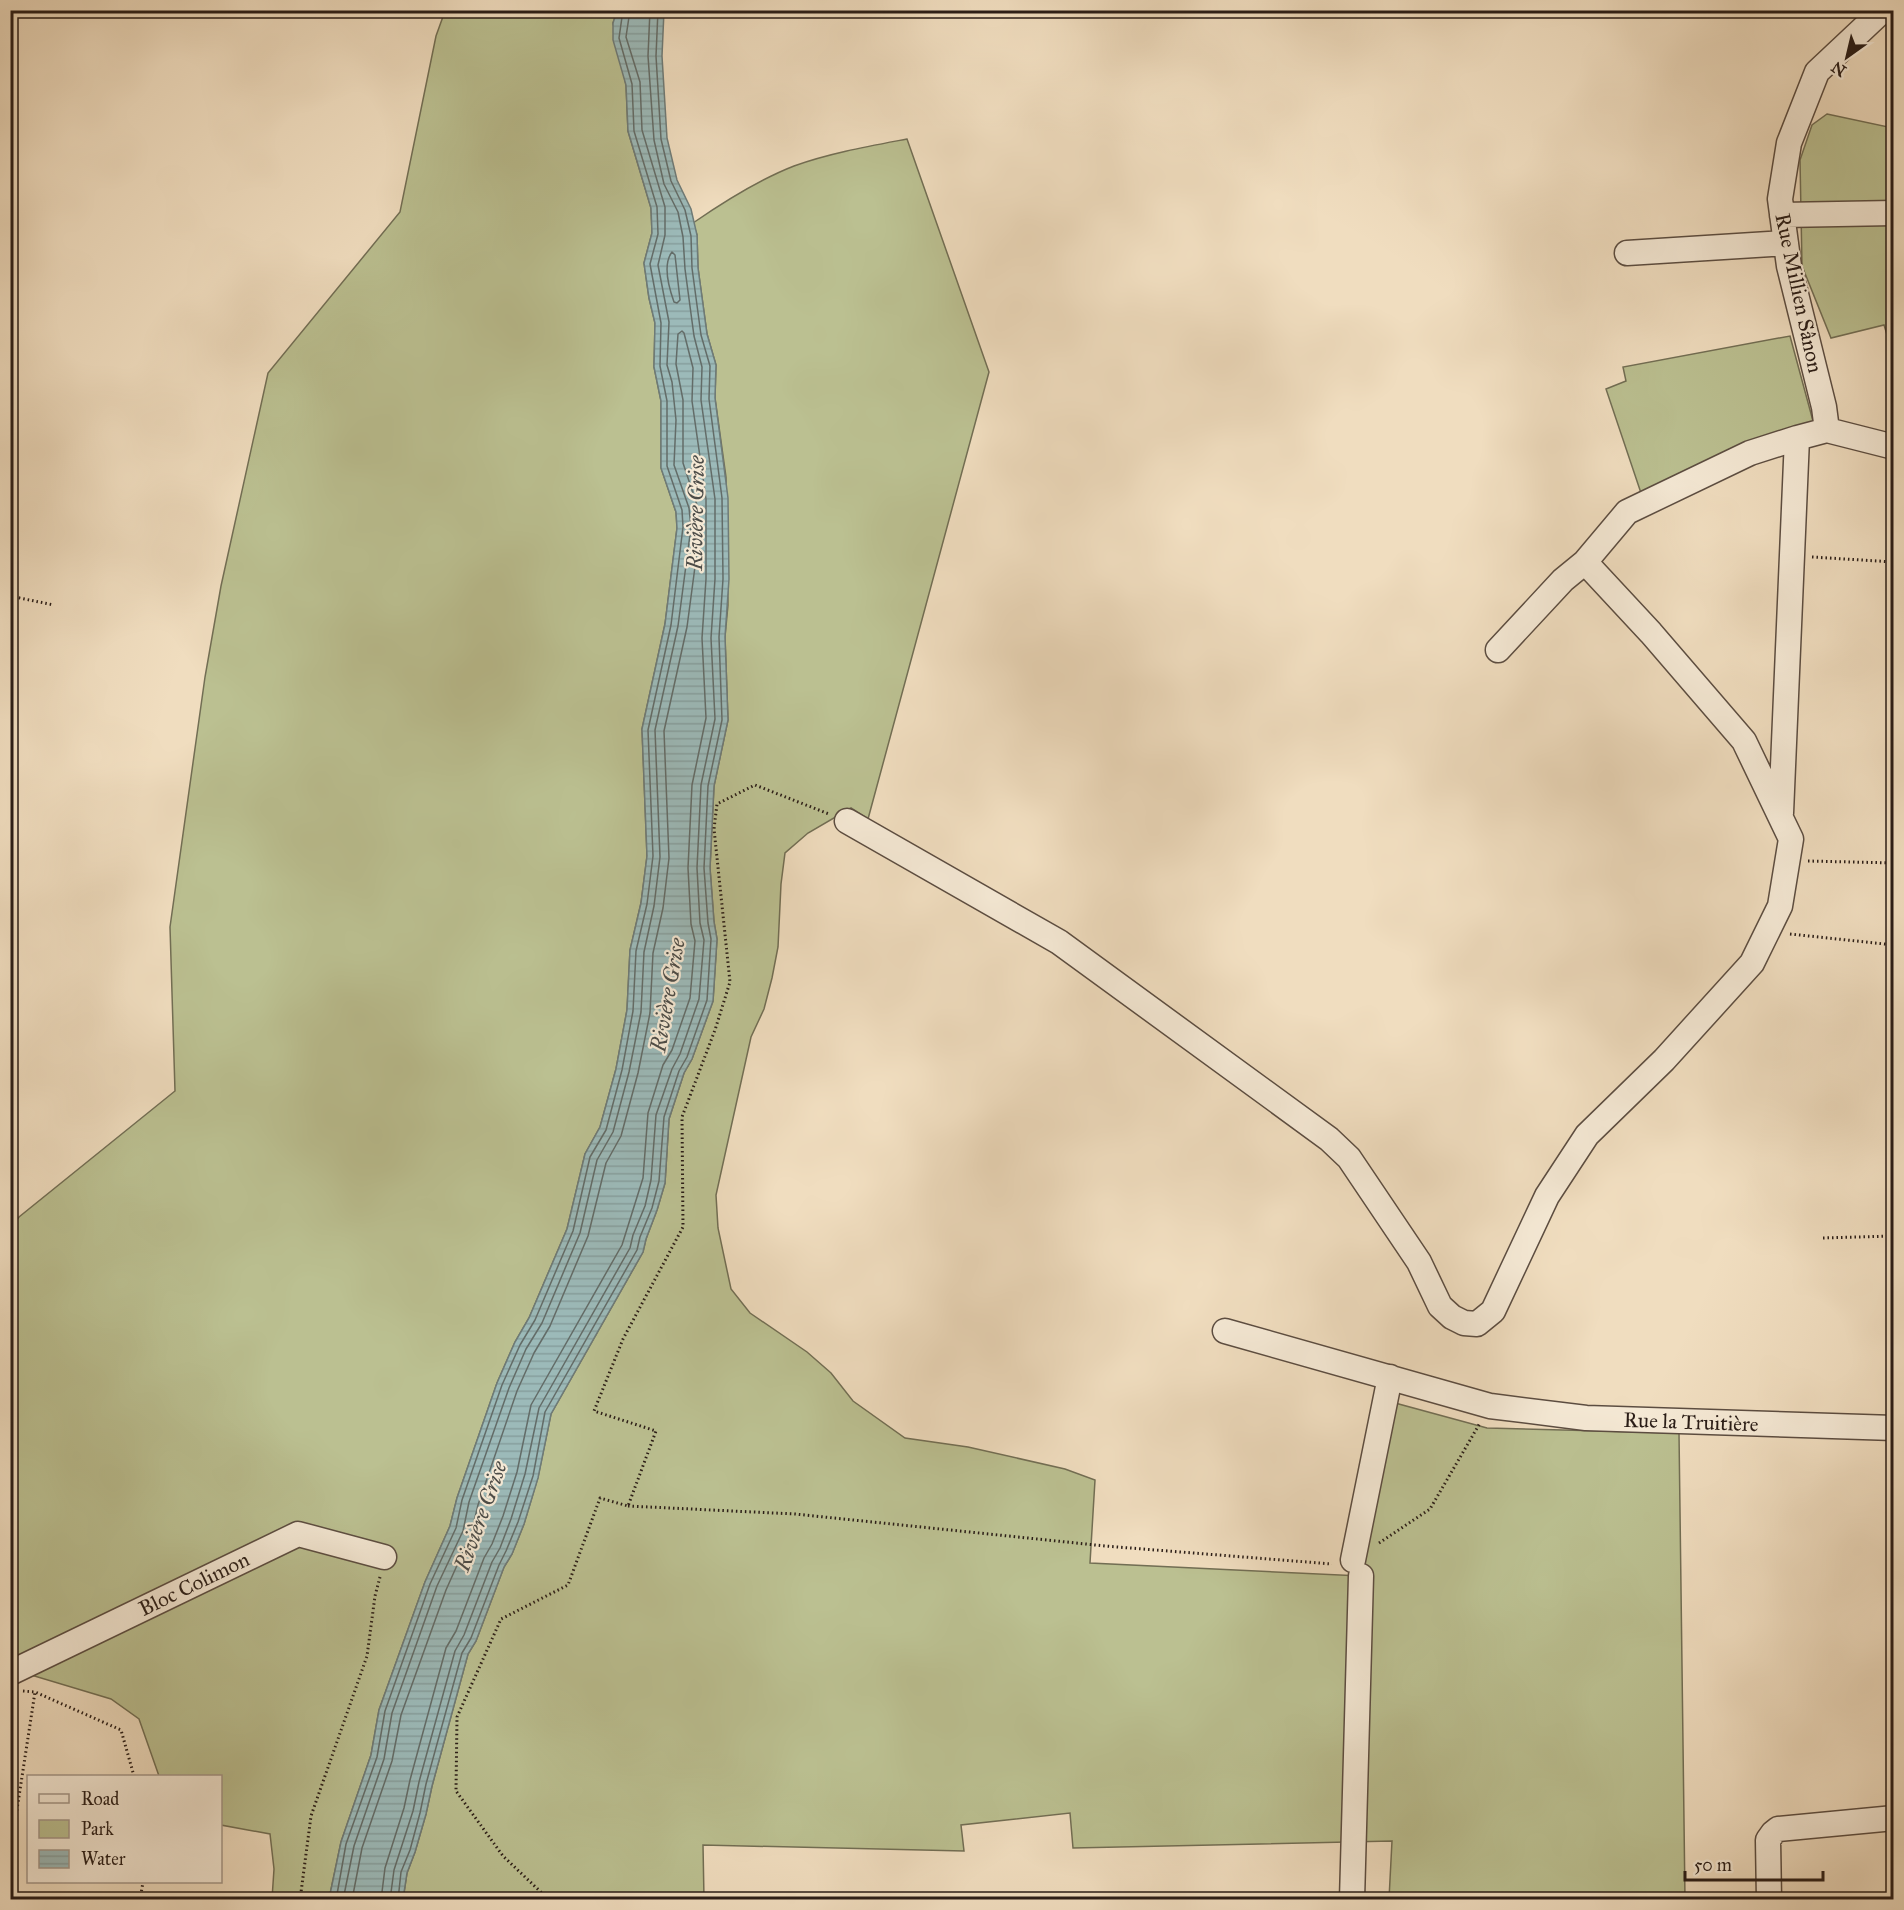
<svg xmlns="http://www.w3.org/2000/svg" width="1904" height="1910" font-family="'IM FELL Great Primer',serif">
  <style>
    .green { fill: #bbc091; stroke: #726e54; stroke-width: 1.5 }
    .water { fill: url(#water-rules); stroke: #6e7b78; stroke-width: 1.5 }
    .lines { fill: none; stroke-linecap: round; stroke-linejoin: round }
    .shore { stroke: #636c68; stroke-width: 1.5 }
    .minor-casing { stroke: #5c4d41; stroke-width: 27 }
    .path { stroke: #2a1d17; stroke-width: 3; stroke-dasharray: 1.5 3; stroke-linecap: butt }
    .minor { stroke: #f5e9d5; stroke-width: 24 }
    .labels { text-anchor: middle; stroke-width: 4.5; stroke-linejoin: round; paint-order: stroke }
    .street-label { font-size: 21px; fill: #2a1d17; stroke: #f5e9d5 }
    .water-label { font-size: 22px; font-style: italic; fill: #4c4c48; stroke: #f5e9d5 }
  </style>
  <defs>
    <pattern id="water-rules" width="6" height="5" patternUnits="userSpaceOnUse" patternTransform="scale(1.5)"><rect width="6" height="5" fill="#9cbab9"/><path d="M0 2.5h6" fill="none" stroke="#879f9e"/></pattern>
  </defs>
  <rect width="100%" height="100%" fill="#f0ddbf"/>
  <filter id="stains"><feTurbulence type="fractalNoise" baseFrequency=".00333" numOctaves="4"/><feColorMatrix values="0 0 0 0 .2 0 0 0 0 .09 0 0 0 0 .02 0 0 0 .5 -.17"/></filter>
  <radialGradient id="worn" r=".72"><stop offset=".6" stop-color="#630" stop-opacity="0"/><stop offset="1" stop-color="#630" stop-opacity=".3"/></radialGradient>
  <path class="green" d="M445 11H617L613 23 626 85 628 131 651 208 652 233 644 263 649 298 655 323 654 367 661 401V468L676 512 677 528 665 624 642 729 647 856 641 903 630 950 627 1010 616 1069 600 1127 585 1154 567 1229 529 1318 515 1342 497 1383 457 1498 450 1526 425 1582 379 1710 371 1755 341 1842 329 1899H272L274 1869 270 1834 221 1825 220 1776H159L139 1719 111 1699 11 1669 10 1229 19 1217 175 1091 170 927 205 677 221 586 268 373 400 212 436 36Z
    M1827 114 1893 128V354L1884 325 1831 338 1802 266 1800 160 1812 125Z
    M907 139 989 372 868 819 851 808 808 833 785 853 781 884 778 947 772 978 764 1009 751 1037 716 1195 718 1228 731 1289 750 1313 807 1352 831 1373 853 1401 905 1438 968 1447 1065 1469 1095 1480 1090 1563 1361 1576 1395 1403 1487 1428 1679 1433 1685 1899H1389L1392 1841 1073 1848 1070 1813 961 1825 964 1851 703 1845 704 1899 403 1900 407 1873 415 1852 426 1814 432 1786 468 1654 476 1641 504 1567 512 1554 524 1524 538 1477 551 1414 643 1252 646 1239 657 1210 665 1183 669 1119 684 1073 692 1059 713 1001 717 939 714 922 710 868 714 786 728 720 725 637 728 605 726 477 715 398 716 365 707 334 698 268 697 235 693 223C725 201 758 180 794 166 830 153 870 146 907 139Z
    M1790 336 1813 421 1641 493 1606 389 1626 381 1623 367Z"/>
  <path class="water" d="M617 11H664L662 56 667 138 677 180 691 209 697 235 698 268 707 334 716 365 715 398 728 498 729 579 725 637 728 720 714 786 710 868 714 922 717 939 713 1001 692 1059 684 1073 669 1119 665 1183 657 1210 646 1239 643 1252 551 1414 538 1478 524 1524 512 1554 504 1567 476 1641 468 1654 432 1786 426 1814 415 1852 407 1873 403 1899H329L341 1842 371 1755 379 1710 425 1582 450 1526 457 1498 497 1383 515 1342 529 1318 567 1229 585 1154 600 1127 616 1069 627 1010 630 950 641 903 647 856 642 729 665 624 677 528 676 512 661 468V401L654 367 655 323 649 298 644 263 652 233 651 208 628 131 626 85 613 40V23Z"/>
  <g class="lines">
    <path class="shore" d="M672 252 675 255 680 300 677 303 674 302C669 288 662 265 672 252Z
      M336 1900 346 1844 377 1757 385 1711 430 1584 456 1528 462 1500 502 1385 520 1345 535 1320 573 1231 590 1157 606 1130 622 1070 633 1011 636 951 647 904 653 856 648 730 671 625 683 527 682 510 667 466V401L660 366 661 323 650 264 658 234 657 207 634 131 632 84 619 38 623 10
      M343 1900 354 1846 384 1759 392 1713 437 1586 463 1531 469 1502 509 1388 526 1349 542 1323 580 1233 597 1160 613 1132 629 1072 641 1012 644 952 654 906 660 857 655 730 678 626 691 527 689 508 674 465 676 420 672 382 667 365 669 322 658 265 665 235V207L642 130 640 82 626 37 630 10
      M352 1900 362 1848 392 1761 401 1715 446 1590 471 1534 478 1505 517 1391 534 1353 550 1326 588 1236 606 1163 621 1136 638 1073 650 1013 653 953 663 908 669 858 664 731 687 627 700 529 698 508 683 463V400L676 364 678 334 682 331 684 333 693 368 692 401 706 499V579L702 638 706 718 692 785 688 868 691 924 695 941 690 998 672 1050 663 1065 648 1113 643 1178 622 1245 531 1405 517 1472 503 1516 492 1544 484 1558 456 1631 446 1648 410 1780 404 1808 385 1868 381 1900
      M390 1900 394 1870 413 1811 419 1782 455 1651 464 1635 492 1562 500 1548 511 1519 525 1474 539 1408 630 1248 633 1235 645 1206 651 1180 656 1115 672 1069 680 1054 699 999 704 940 700 923 697 868 701 785 715 719 711 638 715 579V499L701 400 702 367 694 336 685 269 683 237 678 212 664 184 654 140 648 56 650 10
      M398 1900 401 1872 410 1850 420 1813 426 1784 462 1653 471 1638 499 1565 506 1551 518 1522 533 1476 545 1412 637 1250 640 1237 652 1208 659 1181 664 1117 679 1071 687 1057 707 1000 711 939 708 923 704 868 708 786 722 720 719 637 723 579 722 498 709 399 710 366 701 335 692 268 691 236 685 210 671 181 661 139 656 56 658 10"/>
    <defs>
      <path id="minor" d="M1782 215 1894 213
        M1627 253 1786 243
        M1827 430 1824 407 1789 266 1780 199 1789 143 1817 72 1883 10
        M1498 650 1563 580 1585 562 1627 512 1750 453 1797 438 1827 430 1894 447
        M1781 813 1797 438
        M847 821 1059 942 1329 1139 1349 1158 1419 1262 1440 1306 1452 1317 1464 1323 1477 1324 1493 1311 1547 1196 1587 1135 1664 1060 1752 963 1780 906 1791 839 1744 741 1651 633 1585 562
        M1225 1331 1490 1406 1586 1418 1894 1428
        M1353 1560 1390 1377
        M10 1673 298 1534 384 1557
        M1352 1900 1361 1576
        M1769 1900 1768 1840 1773 1833 1778 1829 1894 1818"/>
    </defs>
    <use href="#minor" class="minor-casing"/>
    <path class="path" d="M1812 557 1894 562
      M10 596 54 605
      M1808 861 1894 863
      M1790 934 1894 945
      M1823 1238 1894 1236
      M628 1506 795 1514 1105 1546 1332 1564
      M1379 1543 1430 1509 1480 1423
      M23 1691 35 1692 121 1730 134 1776
      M10 1855 35 1692
      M140 1900 143 1882
      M300 1900 311 1816 367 1656 375 1596 380 1577
      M542 1900 544 1895 503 1856 456 1791 457 1717 501 1619 568 1585 600 1498 628 1506 656 1431 594 1411 623 1339 683 1227 682 1117 715 1030 730 982 714 829 717 804 755 785 829 814"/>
    <use href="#minor" class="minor"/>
  </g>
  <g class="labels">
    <g class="street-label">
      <text transform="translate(1799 293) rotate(78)" y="7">Rue Millien Sânon</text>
      <text transform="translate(1691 1422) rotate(2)" y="7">Rue la Truitière</text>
      <text transform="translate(194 1584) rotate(-26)" y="7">Bloc Colimon</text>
    </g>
    <g class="water-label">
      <text transform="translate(695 513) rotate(-89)" y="8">Rivière Grise</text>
      <text transform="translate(667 995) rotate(-80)" y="8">Rivière Grise</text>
      <text transform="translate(480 1516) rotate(-70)" y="8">Rivière Grise</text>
    </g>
  </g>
  <rect width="1904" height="1910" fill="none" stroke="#f0ddbf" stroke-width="36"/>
  <rect x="12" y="12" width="1880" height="1886" fill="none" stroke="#2a1d17" stroke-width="3"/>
  <rect x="18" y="18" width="1868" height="1874" fill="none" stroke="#2a1d17" stroke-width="1.5"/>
  <rect x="27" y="1775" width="195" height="108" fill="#f5e9d5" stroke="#a49789" stroke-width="1.5"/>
  <rect x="39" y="1794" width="30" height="9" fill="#f5e9d5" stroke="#a49789" stroke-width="1.5"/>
  <text x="81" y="1805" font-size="18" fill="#2a1d17">Road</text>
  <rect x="39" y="1820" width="30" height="18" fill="#bbc091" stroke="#a49789" stroke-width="1.5"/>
  <text x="81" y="1835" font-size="18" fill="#2a1d17">Park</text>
  <rect x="39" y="1850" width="30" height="18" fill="url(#water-rules)" stroke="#a49789" stroke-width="1.5"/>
  <text x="81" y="1865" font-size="18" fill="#2a1d17">Water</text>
  <g transform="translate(1847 57) rotate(214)" stroke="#f5e9d5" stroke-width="4.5" paint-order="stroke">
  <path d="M0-4.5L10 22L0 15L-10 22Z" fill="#2a1d17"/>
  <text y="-9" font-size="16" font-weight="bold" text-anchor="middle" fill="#2a1d17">N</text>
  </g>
  <path d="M1685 1871v9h138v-9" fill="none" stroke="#2a1d17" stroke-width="3"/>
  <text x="1694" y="1871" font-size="18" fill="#2a1d17" stroke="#f5e9d5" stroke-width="4.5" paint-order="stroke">50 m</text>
  <rect width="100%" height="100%" filter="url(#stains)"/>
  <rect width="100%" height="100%" fill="url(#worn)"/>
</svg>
